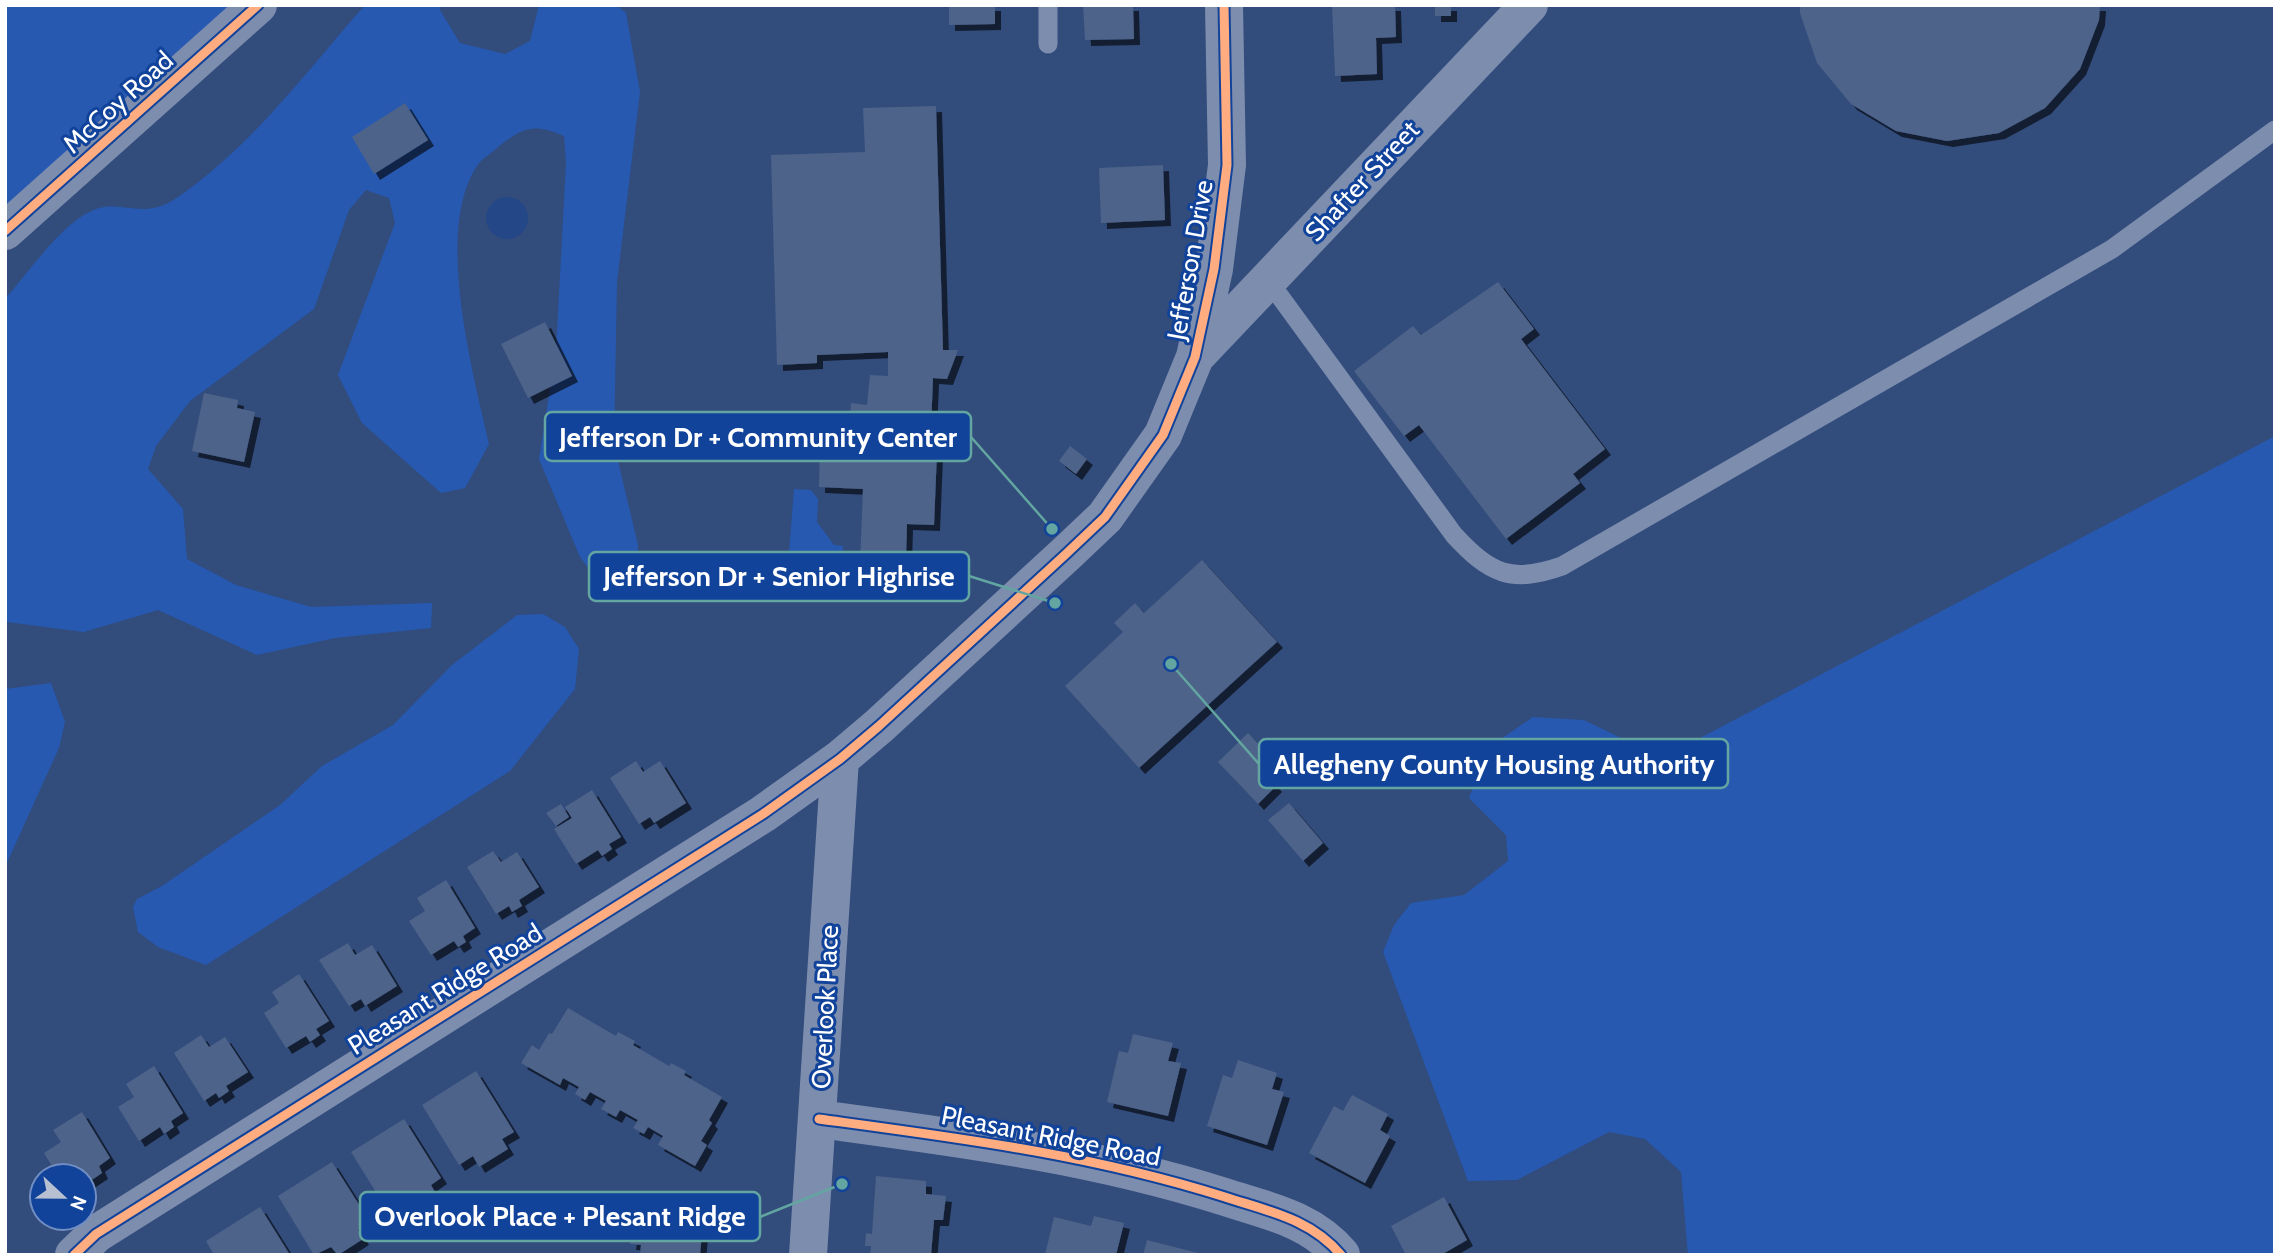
<svg xmlns="http://www.w3.org/2000/svg" width="2280" height="1260" font-family="Cabin,sans-serif">
  <style>
    .green { fill: #2759b1 }
    .water { fill: #244788 }
    .building { fill: #4d6389; filter: url(#shadow) }
    .lines { fill: none; stroke-linecap: round; stroke-linejoin: round }
    .service { stroke: #7d8dae; stroke-width: 19 }
    .minor { stroke: #7d8dae; stroke-width: 38 }
    .tertiary { stroke: #7d8dae; stroke-width: 38 }
    .cycleway-casing { stroke: #12439b; stroke-width: 13 }
    .cycleway { stroke: #ffac80; stroke-width: 9 }
    .labels { text-anchor: middle; stroke-width: 6; stroke-linejoin: round; paint-order: stroke }
    .street-label { font-size: 26px; fill: #fff; stroke: #12439b }
    .leader { fill: none; stroke: #63a6a1; stroke-width: 2.5 }
    .callout-dot { fill: #63a6a1; stroke: #12439b; stroke-width: 2.5 }
    .callout { fill: #12439b; stroke: #63a6a1; stroke-width: 2.5 }
    .callout-label { font-size: 28px; text-anchor: middle; font-weight: bold; fill: #fff }
  </style>
  <defs>
    <filter id="shadow"><feDropShadow dx="6" dy="6" stdDeviation="0" flood-color="#0009"/></filter>
  </defs>
  <rect width="100%" height="100%" fill="#324c7c"/>
  <path class="green" d="M5 5H248L5 221Z
    M365 5H441L440 10 460 43 505 54 530 41 539 5H616L626 13 640 92 617 282 614 444 638 545 636 596 611 598 580 557 539 459 556 351 566 163 564 136C533 123 523 127 497 148 491 154 481 159 477 166 434 230 473 373 489 444L465 488 441 493 362 423 338 375 395 223 389 198 366 190 349 210 314 309 190 401 156 446 148 469 183 509 187 559 236 585 311 607 432 603 431 628 335 638 257 655 158 610 84 632 7 622 5 299C29 272 63 221 96 209 124 200 144 221 178 197 252 146 306 72 365 5Z
    M2275 436V1255H1688L1681 1172 1645 1139 1609 1132 1517 1180 1468 1181 1383 952 1394 925 1411 903 1464 895 1508 861 1506 835 1469 798 1488 748 1533 717 1584 720 1662 758Z
    M794 489 811 490 818 499 817 522 834 545 843 546 841 583H830L818 574 796 573 788 565Z
    M543 614 565 627 579 649 575 689 510 771 206 965 158 947 138 932 133 907 137 899 162 886 280 805 322 766 393 725 452 665 517 615Z
    M51 683 65 722 59 748 5 867V689Z"/>
  <path class="water" d="M486 218a21 21 0 1 1 42 0a21 21 0 1 1-42 0Z"/>
  <path class="building" d="M949 5H995V24L949 25Z
    M1083 5H1133L1134 39 1085 40Z
    M1332 5H1395L1396 37 1376 38 1377 74 1335 76Z
    M1435 5H1451V16H1435Z
    M1800 5H2100L2099 20 2080 69 2045 108 1999 133 1947 141 1896 131 1851 104 1817 63 1800 13Z
    M405 103 428 140 374 174 352 137Z
    M936 106 943 350H958L947 379 933 378 931 427H938L934 525 907 524 905 591 859 589 863 489 819 487 820 439 848 441 851 403 867 405 870 375 888 376V352L817 355V363L777 365 771 155 865 152 863 108Z
    M1163 165 1165 220 1101 223 1099 168Z
    M1498 282 1534 329 1521 339 1605 449 1573 474 1580 483 1506 539 1419 425 1404 436 1354 371 1413 326 1421 335Z
    M545 322 572 376 528 398 501 344Z
    M204 393 238 400 237 408 255 412 244 462 192 451Z
    M1070 446 1087 459 1076 474 1059 461Z
    M1202 560 1277 642 1139 768 1065 686 1123 632 1114 623 1135 603 1144 613Z
    M1248 733 1271 757 1260 768 1276 786 1258 804 1218 762Z
    M636 761 643 772 660 761 686 803 654 823 650 817 639 824 610 778Z
    M592 790 621 837 609 844 612 849 602 856 598 850 576 864 554 829 572 818 565 807Z
    M1289 803 1323 843 1303 861 1268 820Z
    M561 804 569 817 556 826 546 813Z
    M493 851 501 862 517 852 539 887 519 900 522 906 512 912 509 906 496 914 467 867Z
    M446 880 475 928 463 936 466 942 458 947 454 941 431 955 409 921 425 911 417 898Z
    M348 943 355 955 372 945 397 986 365 1006 361 999 349 1006 319 960Z
    M299 974 329 1021 316 1029 320 1035 310 1042 306 1036 286 1048 264 1013 279 1003 272 992Z
    M568 1008 616 1036 618 1032 635 1041 633 1045 669 1066 671 1063 686 1071 684 1075 722 1097 709 1120 712 1123 701 1141 707 1145 695 1166 658 1145 663 1136 648 1127 644 1134 633 1128 638 1120 620 1110 616 1117 601 1109 606 1101 590 1092 585 1100 575 1094 579 1087 563 1078 560 1085 521 1063 532 1045 539 1050 549 1033 552 1034Z
    M1133 1034 1173 1043 1168 1061 1181 1063 1168 1116 1107 1102 1119 1051 1128 1053Z
    M201 1035 209 1047 225 1037 248 1072 226 1086 229 1091 219 1098 216 1093 204 1101 174 1053Z
    M1238 1060 1277 1073 1272 1089 1284 1092 1267 1145 1207 1126 1223 1075 1232 1078Z
    M154 1066 183 1113 171 1121 174 1127 164 1134 160 1127 139 1141 118 1107 134 1097 126 1084Z
    M476 1071 514 1132 502 1139 508 1149 479 1167 473 1156 459 1165 422 1105Z
    M1352 1095 1388 1114 1380 1130 1390 1136 1365 1183 1309 1153 1334 1106 1343 1111Z
    M82 1112 110 1158 99 1166 102 1173 84 1185V1176H58L44 1153 61 1142 53 1130Z
    M404 1119 441 1178 431 1185 436 1194 408 1211 401 1201 387 1210 351 1152Z
    M332 1162 370 1222 358 1230 363 1239 338 1255 331 1247 314 1255 278 1196Z
    M876 1176 926 1181V1194L946 1196 943 1220H934L931 1255H870L871 1246H865L866 1233 872 1234Z
    M1444 1197 1467 1240 1441 1255H1406L1391 1226Z
    M260 1207 290 1255H214L206 1241Z
    M654 1207 704 1210 700 1255H640L641 1245 630 1244 633 1217 653 1219Z
    M1094 1216 1124 1223 1116 1255H1045L1054 1217 1091 1226Z
    M1147 1240 1202 1254V1255H1143Z"/>
  <g class="lines">
    <path class="service" d="M1048 5V44
      M1268 280 1454 535C1490 574 1511 584 1562 566L2112 249 2275 130"/>
    <path class="minor" d="M1195 357 1529 5
      M819 1119C959 1138 1089 1154 1225 1197 1268 1211 1311 1219 1341 1255
      M74 1255 96 1234 763 814 840 759 879 726 1067 553 1105 517 1163 435 1195 357 1214 269 1227 165 1224 5
      M808 1255 840 759"/>
    <path class="tertiary" d="M5 231 258 5"/>
    <defs>
      <path id="cycleway" d="M5 231 258 5
        M819 1119C959 1138 1089 1154 1225 1197 1268 1211 1311 1219 1341 1255
        M74 1255 96 1234 763 814 840 759 879 726 1067 553 1105 517 1163 435 1195 357 1214 269 1227 165 1224 5"/>
    </defs>
    <use href="#cycleway" class="cycleway-casing"/>
    <use href="#cycleway" class="cycleway"/>
  </g>
  <g class="labels">
    <g class="street-label">
      <text transform="translate(118 102) rotate(-42)" y="9">McCoy Road</text>
      <text transform="translate(1362 181) rotate(-47)" y="9">Shafter Street</text>
      <text transform="translate(1190 260) rotate(-80)" y="9">Jefferson Drive</text>
      <text transform="translate(445 989) rotate(-32)" y="9">Pleasant Ridge Road</text>
      <text transform="translate(825 1007) rotate(-87)" y="9">Overlook Place</text>
      <text transform="translate(1051 1136) rotate(11)" y="9">Pleasant Ridge Road</text>
    </g>
  </g>
  <path class="leader" d="M1052 529L971 437M1055 603L969 576M1171 664L1259 764M842 1184L760 1217"/>
  <g class="callout-dot">
    <circle cx="1052" cy="529" r="7"/>
    <circle cx="1055" cy="603" r="7"/>
    <circle cx="1171" cy="664" r="7"/>
    <circle cx="842" cy="1184" r="7"/>
  </g>
  <g class="callout">
    <rect x="545" y="412" width="426" height="49" rx="7"/>
    <rect x="589" y="552" width="380" height="49" rx="7"/>
    <rect x="1259" y="739" width="469" height="49" rx="7"/>
    <rect x="360" y="1192" width="400" height="49" rx="7"/>
  </g>
  <g class="callout-label">
    <text x="758" y="447">Jefferson Dr + Community Center</text>
    <text x="779" y="586">Jefferson Dr + Senior Highrise</text>
    <text x="1494" y="774">Allegheny County Housing Authority</text>
    <text x="560" y="1226">Overlook Place + Plesant Ridge</text>
  </g>
  <rect width="2280" height="1260" fill="none" stroke="#ffffff" stroke-width="14"/>
  <g transform="translate(63 1197) rotate(112)"><circle r="33" fill="#12439b" stroke="#718ec3" stroke-width="2"/>
  <path d="M0-5L12 26L0 18L-12 26Z" fill="#b7c0d1"/>
  <text y="-10" font-size="19" font-weight="bold" text-anchor="middle" fill="#ffffff">N</text>
  </g>
</svg>
